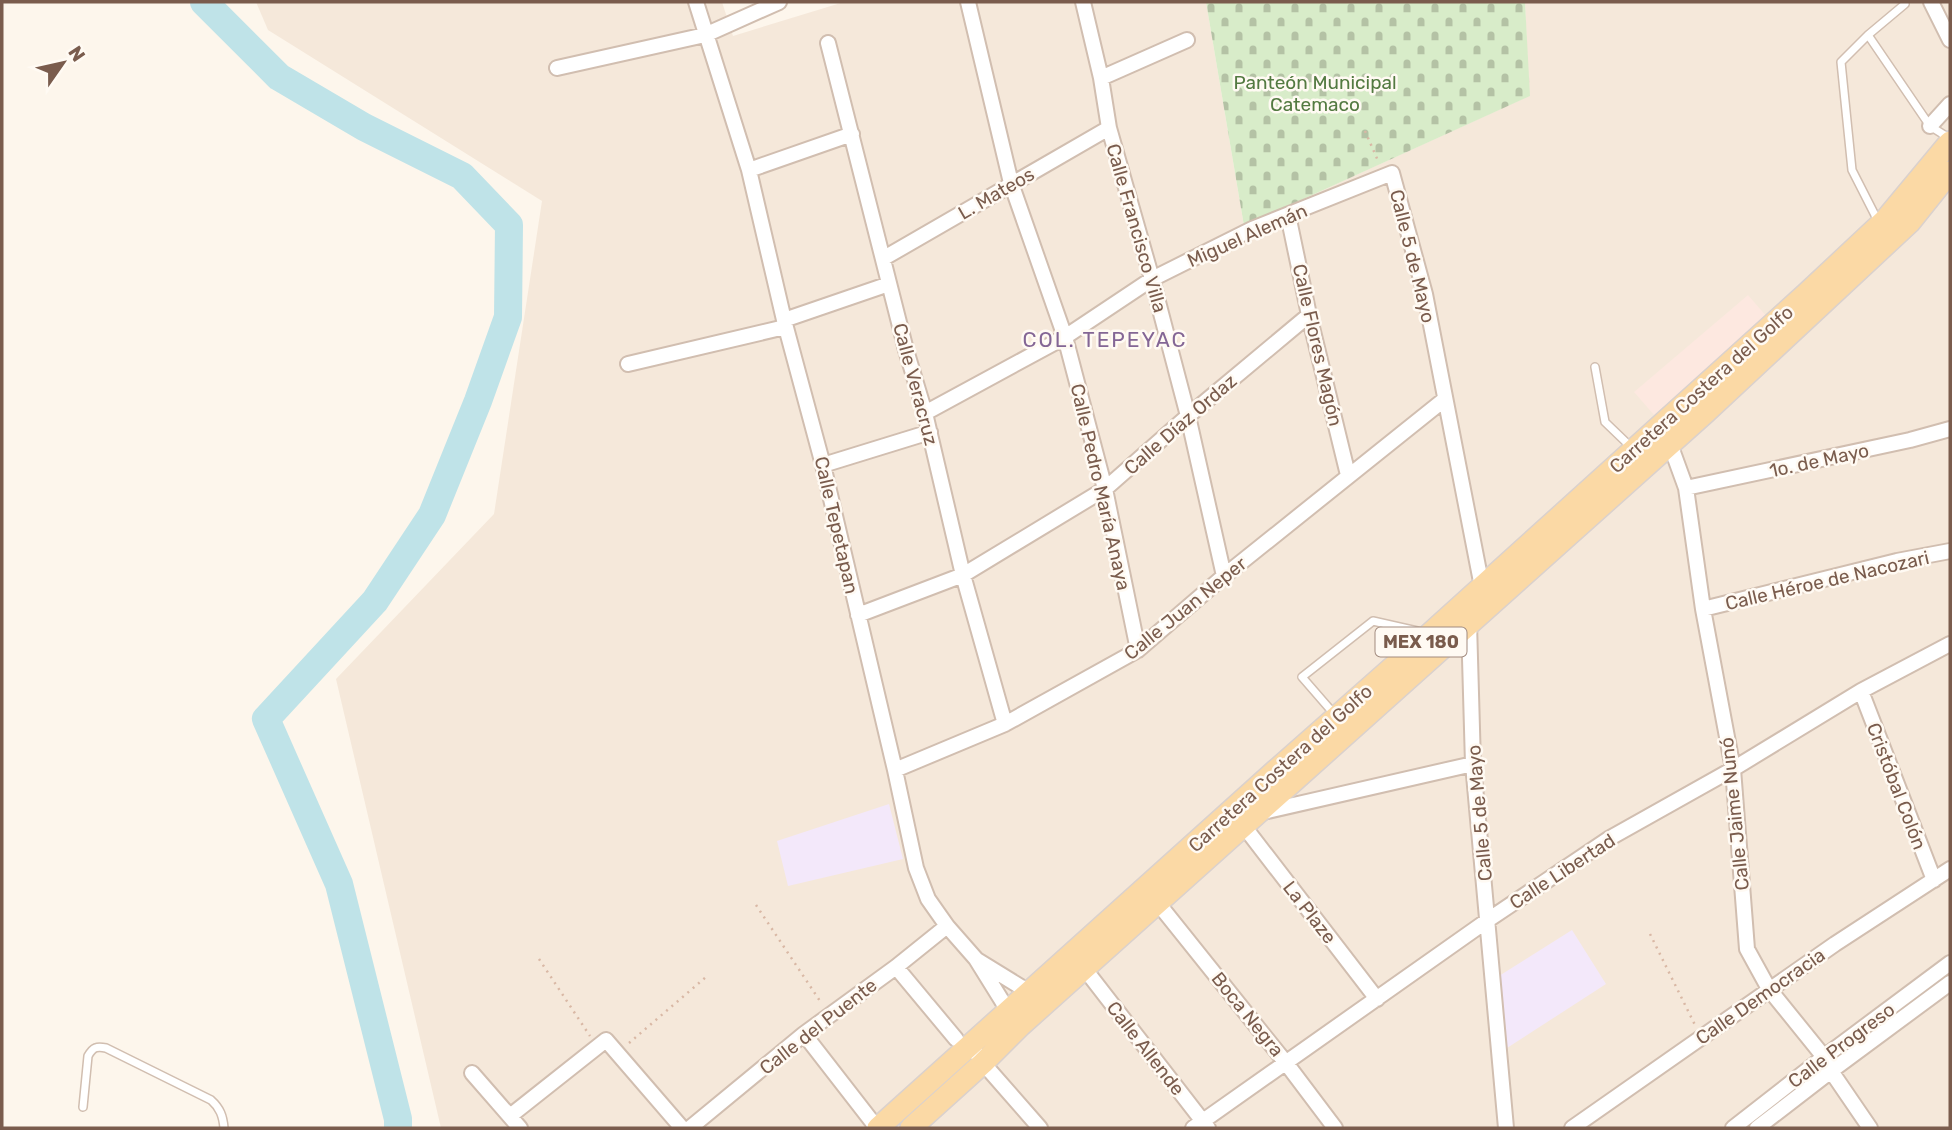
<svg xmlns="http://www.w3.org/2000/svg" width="1952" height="1130" font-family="Rubik,sans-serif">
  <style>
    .residential { fill: #f5e8da }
    .commercial { fill: #fde8e0 }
    .education { fill: #f3e8fa }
    .cemetery { fill: url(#cemetery-stones) }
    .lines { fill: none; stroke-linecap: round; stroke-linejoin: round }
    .river { stroke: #bfe3e8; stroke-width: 28 }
    .lane-casing { stroke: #d1beb0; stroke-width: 10 }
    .street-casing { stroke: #d1beb0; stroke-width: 18 }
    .primary-casing { stroke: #dad1cd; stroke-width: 24 }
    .path { stroke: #d9b8a5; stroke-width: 2.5; stroke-dasharray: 2 5; stroke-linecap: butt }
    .lane { stroke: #fff; stroke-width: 7 }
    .street { stroke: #fff; stroke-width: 14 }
    .primary { stroke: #fbd9a5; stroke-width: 21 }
    .labels { text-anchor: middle; stroke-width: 5; stroke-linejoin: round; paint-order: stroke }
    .shield { fill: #fffaf3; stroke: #a28b7f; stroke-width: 2 }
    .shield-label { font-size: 18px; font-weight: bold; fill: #7a5c4d }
    .park-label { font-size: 19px; fill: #537a41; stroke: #fffaf3 }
    .street-label { font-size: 19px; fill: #7a5c4d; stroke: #fffaf3 }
    .neighbourhood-label { font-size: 21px; letter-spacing: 2px; fill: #846695; stroke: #fffaf3 }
  </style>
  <defs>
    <pattern id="cemetery-stones" width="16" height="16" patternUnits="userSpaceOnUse" patternTransform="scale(1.75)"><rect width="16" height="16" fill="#d8ecc9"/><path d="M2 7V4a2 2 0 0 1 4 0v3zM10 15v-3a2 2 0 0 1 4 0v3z" fill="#b4c2a5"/></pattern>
  </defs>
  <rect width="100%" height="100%" fill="#fdf6ec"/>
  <path class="residential" d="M256 2H722L733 36 844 2H1206L1244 226 1529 96 1525 2H1950V1128H441L336 679 494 514 542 201 268 30Z"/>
  <path class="commercial" d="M1748 295 1768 318 1654 415 1634 392Z"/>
  <path class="education" d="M889 804 903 859 788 886 777 841Z
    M1572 930 1606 984 1507 1048 1499 976Z"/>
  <path class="cemetery" d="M1206 2H1525L1530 96 1244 226Z"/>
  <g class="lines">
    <path class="river" d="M204 2 279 77 364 127 462 176 509 225 508 317 478 401 432 515 375 601 266 719 339 884 398 1119V1128"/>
    <defs>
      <path id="lane" d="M1868 35 1930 126 1949 138
        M1879 223 1852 170 1841 62 1868 35 1905 4
        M1595 367 1605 422 1631 447
        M1335 715 1302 677 1373 621 1426 633
        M83 1107 88 1056C93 1047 97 1046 106 1048L211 1100C220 1108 223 1116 224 1128"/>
      <path id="street" d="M696 2 749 170 784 320 823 465 895 770 916 868 928 899 947 926 976 959 1012 1017
        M968 2 1011 183 1065 337 1105 489 1138 650
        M1083 2 1101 78 1109 128 1152 279 1188 416 1224 576
        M1931 2 1950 40
        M828 43 906 350 925 413 963 575 1005 724
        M557 68 705 35 779 2
        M1101 78 1187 40
        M1930 126 1950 104
        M749 170 852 134
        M1288 215 1309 315 1348 475
        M884 258 1109 128
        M784 320 889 284
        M628 364 785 327
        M925 413 1065 337 1152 279 1252 229 1392 173 1425 294 1482 587
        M1666 439 1670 444 1686 488 1703 609 1733 769 1747 949 1769 989 1824 1057 1831 1071 1870 1128
        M823 465 930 432
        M1686 488 1910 440 1950 429
        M1703 609 1897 561 1950 551
        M858 615 963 575 1105 489 1188 416 1309 315
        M1469 623 1473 764 1506 1128
        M1861 691 1934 880
        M895 770 1005 724 1138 650 1224 576 1445 399
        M1263 812 1473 764
        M1243 825 1377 999
        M1157 902 1286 1063 1335 1128
        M977 960 1034 995
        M896 967 956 1039
        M1084 968 1208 1128
        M804 1034 877 1128
        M971 1045 983 1063 1040 1128
        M472 1073 520 1128
        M510 1116 606 1040 682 1128
        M690 1128 804 1034 896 967 947 926
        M1193 1128 1488 920 1610 838 1733 769 1861 691 1950 644
        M1572 1128 1835 944 1950 869
        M1733 1128 1824 1057 1950 963
        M1757 1128 1831 1071 1950 983"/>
      <path id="primary" d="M878 1128 1275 771 1402 659 1807 293 1886 219 1950 142
        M911 1128 983 1063 1020 1026 1705 413 1910 222 1950 172"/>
    </defs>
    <use href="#lane" class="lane-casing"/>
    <use href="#street" class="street-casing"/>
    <use href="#primary" class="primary-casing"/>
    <path class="path" d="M1365 131 1379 163
      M756 905 822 1004
      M1650 934 1695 1025
      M539 959 590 1036
      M629 1043 706 977"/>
    <use href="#lane" class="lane"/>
    <use href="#street" class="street"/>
    <use href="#primary" class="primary"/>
  </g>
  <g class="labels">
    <rect class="shield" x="1375.5" y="627.5" width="91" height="29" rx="5"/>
    <g class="shield-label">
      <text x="1421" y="648">MEX 180</text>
    </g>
    <g class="park-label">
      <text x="1315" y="89">Panteón Municipal<tspan x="1315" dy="22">Catemaco</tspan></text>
    </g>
    <g class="street-label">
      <text transform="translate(996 193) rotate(-30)" y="7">L. Mateos</text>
      <text transform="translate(1137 228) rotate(74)" y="7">Calle Francisco Villa</text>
      <text transform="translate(1247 235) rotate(-24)" y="7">Miguel Alemán</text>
      <text transform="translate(1413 256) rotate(76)" y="7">Calle 5 de Mayo</text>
      <text transform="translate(1318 345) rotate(77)" y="7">Calle Flores Magón</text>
      <text transform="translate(916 384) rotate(75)" y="7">Calle Veracruz</text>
      <text transform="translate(1701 389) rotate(-42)" y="7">Carretera Costera del Golfo</text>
      <text transform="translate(1180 424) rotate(-41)" y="7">Calle Díaz Ordaz</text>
      <text transform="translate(1819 460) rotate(-12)" y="7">1o. de Mayo</text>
      <text transform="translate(1101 487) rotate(77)" y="7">Calle Pedro María Anaya</text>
      <text transform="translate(837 525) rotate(77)" y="7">Calle Tepetapan</text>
      <text transform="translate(1827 580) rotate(-13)" y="7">Calle Héroe de Nacozari</text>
      <text transform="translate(1185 608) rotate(-39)" y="7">Calle Juan Neper</text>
      <text transform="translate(1280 768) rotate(-42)" y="7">Carretera Costera del Golfo</text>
      <text transform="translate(1897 786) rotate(69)" y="7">Cristóbal Colón</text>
      <text transform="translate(1479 813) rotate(-95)" y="7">Calle 5 de Mayo</text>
      <text transform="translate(1734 814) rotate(-96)" y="7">Calle Jaime Nunó</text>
      <text transform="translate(1562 871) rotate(-33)" y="7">Calle Libertad</text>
      <text transform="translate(1310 912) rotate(52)" y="7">La Plaze</text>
      <text transform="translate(1760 996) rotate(-35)" y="7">Calle Democracia</text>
      <text transform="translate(1248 1014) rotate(51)" y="7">Boca Negra</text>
      <text transform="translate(818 1026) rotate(-38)" y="7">Calle del Puente</text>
      <text transform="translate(1841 1045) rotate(-37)" y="7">Calle Progreso</text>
      <text transform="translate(1146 1048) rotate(52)" y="7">Calle Allende</text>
    </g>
    <g class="neighbourhood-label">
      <text x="1105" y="347">COL. TEPEYAC</text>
    </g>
  </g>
  <rect width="1952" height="1130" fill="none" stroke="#7a5c4d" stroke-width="7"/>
  <g transform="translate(63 63) rotate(56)" stroke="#fffaf3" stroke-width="5" paint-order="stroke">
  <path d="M0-5L12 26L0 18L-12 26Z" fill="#7a5c4d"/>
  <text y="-10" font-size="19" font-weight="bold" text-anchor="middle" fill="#7a5c4d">N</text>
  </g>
</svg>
